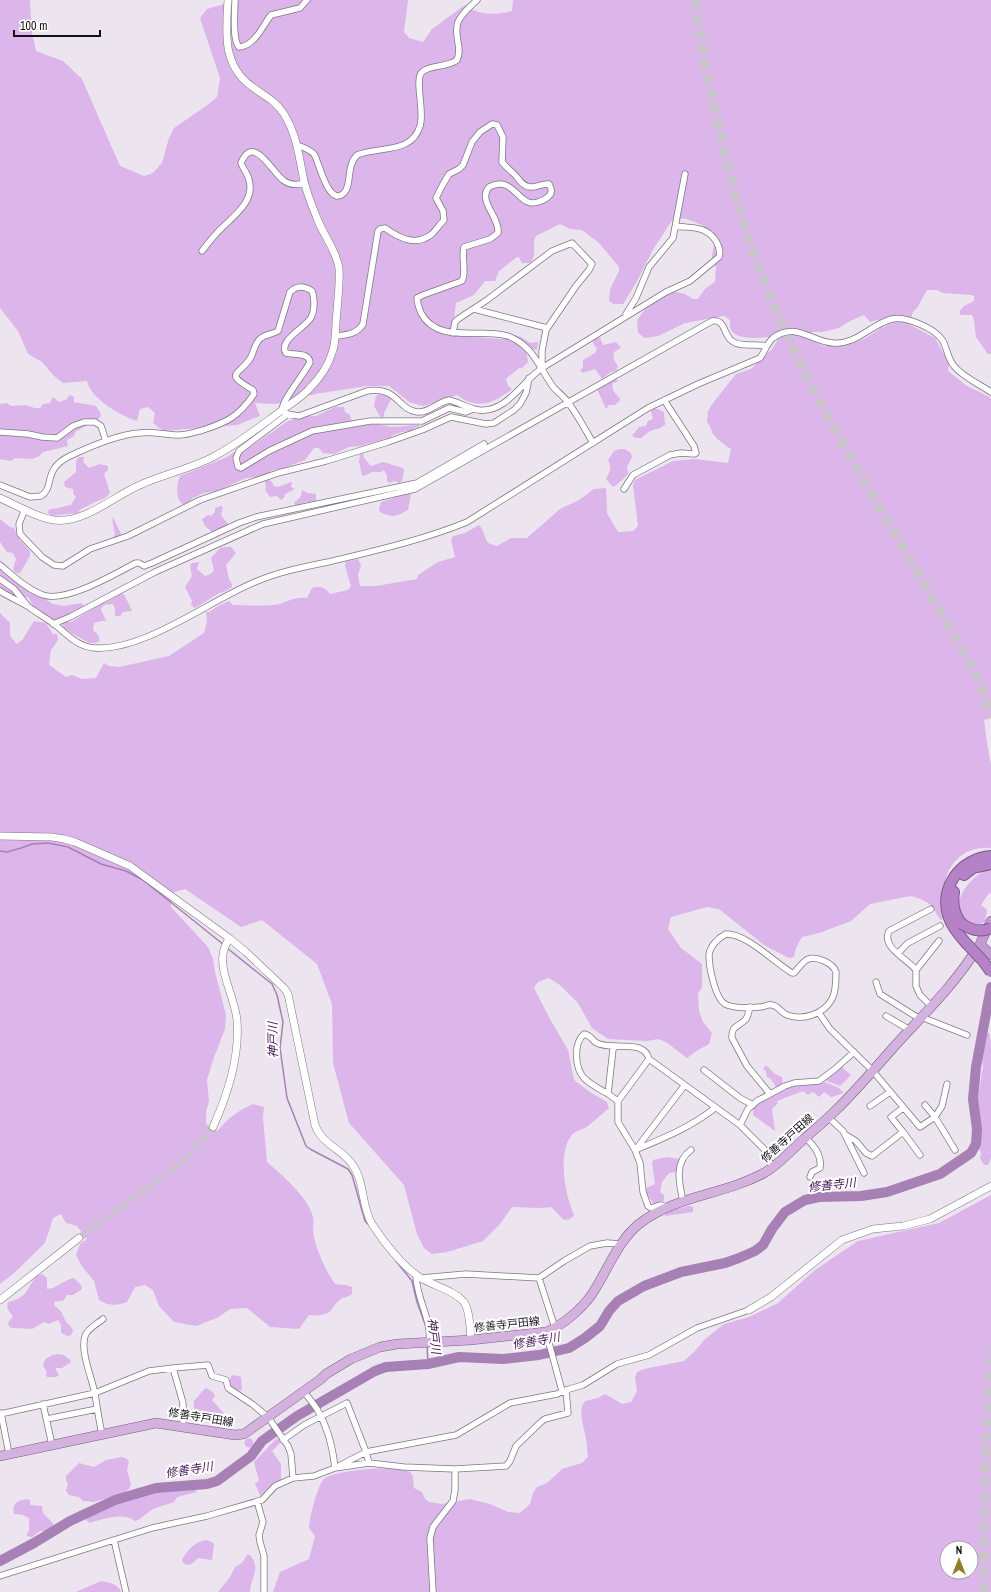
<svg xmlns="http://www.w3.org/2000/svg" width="991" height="1592" font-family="'Archivo Narrow','Noto Sans JP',sans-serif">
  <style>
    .green { fill: #dcb5ea; fill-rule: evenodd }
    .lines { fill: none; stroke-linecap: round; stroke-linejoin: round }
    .stream { stroke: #a780b6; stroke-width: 1.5 }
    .river { stroke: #a780b6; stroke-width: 10 }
    .tertiary-tunnel { stroke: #cbc4ce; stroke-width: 7; stroke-dasharray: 7 3.5; stroke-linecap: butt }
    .motorway-tunnel { stroke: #cbc4ce; stroke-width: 10; stroke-dasharray: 10 5; stroke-linecap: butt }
    .minor-casing { stroke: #7e7781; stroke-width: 7 }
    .tertiary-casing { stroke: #7e7781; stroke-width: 8 }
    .primary-casing { stroke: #7c5988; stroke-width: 10 }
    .trunk-casing { stroke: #7c5988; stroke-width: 10 }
    .motorway-casing { stroke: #7c5988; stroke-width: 12 }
    .minor { stroke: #fff; stroke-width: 5.5 }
    .tertiary { stroke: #fff; stroke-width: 7 }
    .primary { stroke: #d3b3dd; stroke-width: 9 }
    .trunk { stroke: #c49ad2; stroke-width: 9 }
    .motorway { stroke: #b581c7; stroke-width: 10 }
    .motorway-bridge-casing { stroke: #7c5988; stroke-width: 12; stroke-linecap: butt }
    .motorway-bridge { stroke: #b581c7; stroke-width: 10 }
    .labels { text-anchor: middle; stroke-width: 4; stroke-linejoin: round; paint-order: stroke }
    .street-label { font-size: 11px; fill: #121013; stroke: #fff }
    .water-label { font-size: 12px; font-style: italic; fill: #471557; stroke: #fff }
  </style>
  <rect width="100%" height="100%" fill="#ece4ef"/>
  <path class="green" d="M0 0H30L32 33 36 51 63 61 82 79 120 166 144 176 153 173 162 163 169 138 174 128 206 106 217 97 220 78 200 18 207 9 238 0H408L404 32 409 38 423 42 432 29 465 5C480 16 494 15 512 11L513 0H991V354H988L976 337 974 320 972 315H960V311L964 306 974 301V296L972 295 943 293 937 290H927L917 308 913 312 909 324 935 338 949 364 948 371 967 386 990 397 991 399V718L984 720 987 743 991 765V848C965 846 947 862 944 888 943 898 943 909 943 919L941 920C936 916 936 910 932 906 927 901 916 897 910 896L870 904 851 921 819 933 802 937 796 948 794 957 789 958 764 945 719 909 707 907 671 917 668 929 681 948 702 964V988L698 993 699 1011 703 1022 712 1033 709 1044 698 1050 687 1058 666 1042 658 1039 647 1041 608 1039 592 1028 578 1003 560 985 549 978 538 982 534 988 550 1019 568 1050 574 1080 590 1092 607 1102 609 1108C602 1114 595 1120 588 1126 583 1130 576 1130 572 1135 557 1152 565 1195 574 1215L570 1219 564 1220 551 1207C537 1209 526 1207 512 1207L500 1224 483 1241 447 1252 432 1254 424 1248 417 1234 404 1185 349 1123 333 1063 332 1004 317 964 262 920 241 927 185 889 171 893V907L208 947 213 959 215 972 226 1015 225 1029 213 1060 207 1080 209 1101 206 1112V1124L217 1131C229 1118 237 1111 253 1104L264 1107 263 1118 267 1162C281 1174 309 1198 313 1217 314 1222 313 1227 313 1232 315 1247 326 1272 335 1284L346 1285 352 1287V1294C348 1297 345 1297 341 1299 334 1303 333 1312 325 1314 321 1316 314 1315 309 1315L299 1329 270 1327 247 1308 230 1309 217 1318 196 1326 174 1322 159 1306 153 1290 145 1285 135 1287 127 1302C115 1306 110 1306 99 1300L94 1281 81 1265 76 1255 80 1244 87 1239 77 1226 66 1223 61 1214 53 1218 45 1243 14 1273 0 1284V613L10 623V636L17 644 23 639 34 621 46 623 53 634H57L58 640 51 650 49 665 66 677 72 675 82 679 96 678 104 663 109 666 119 667 169 656 204 633 207 622 206 612H209L218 606 229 601 233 605C248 605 264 607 279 604 289 601 296 597 307 598L312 588C320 585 325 588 330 594L348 590 351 586 345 566 346 562 358 559 361 565 358 575 360 586H376L417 579 418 575 438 562 455 557 451 540 453 536 465 533 479 525C484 530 484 537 488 543L497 546 511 538H527L560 509 579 500 594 489 606 488 607 513 618 532 633 531 638 526 633 485 635 480 673 461 695 459 728 463 731 449C724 445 718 440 713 434 711 430 711 426 707 422L708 411 713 403 736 374 751 369 772 349 777 341 774 336C765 338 736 341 731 330 730 328 730 323 730 320L724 316 685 323 658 336 645 338 638 333 637 320 649 304 672 291 685 294 693 299H698L705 289 715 282 716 268 712 257 713 249 717 238 702 225 684 218 671 222 654 248 636 283 623 304H613L609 301 610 289 619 271V267L599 243 582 230 570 229 560 224 536 236C531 246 538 254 530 263H522L519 257H517L499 271 495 281H485L474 295 456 303 454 319 450 330 461 336 502 339 508 333 521 337 530 343 538 342 537 350 529 348 526 350 528 362 522 368H519L506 379 508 386 512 389C493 403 478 411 457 395L423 406 409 402 389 386H367L315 394 276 404 255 403 260 416 237 425 163 431 153 423 155 413 148 407 140 409 137 421C121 416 91 399 87 381L63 383 53 375 42 362 28 354 18 331 0 308ZM864 315 870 322 889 317 894 318V322L881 328 864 339 842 346H824L809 339 812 332H822L839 328 850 321Z
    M595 338H600L603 345 616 342 621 348 614 352C612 358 615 361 618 366L616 371 611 372 602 379 595 369 583 373 580 371 583 367V360L595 353 597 349 592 341Z
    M612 380H618L617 382 613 383C611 389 614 393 619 397L620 400 615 405H609L606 409 598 391 596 390Z
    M379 394 390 397 391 399 384 413V416L381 418 374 406 376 396Z
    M70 395 74 397V402L96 406 101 414 100 418 75 432 74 436 67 440 68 446 43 452 38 457 31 459 15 458 11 461 0 459V404L7 403 11 406 25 405 35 408H40L43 404 50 403 53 397 59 402 66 400Z
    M335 407H344L345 412 350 415 351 419 358 425 377 424 391 427 419 425V427L414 428 411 431 402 432 393 435 385 441 375 442 361 446 349 447 334 454 323 453 319 448H314L305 460 281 469 273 470 261 477 246 478 217 491 204 493 193 498 184 505C175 500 176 485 180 476L227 457 239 449 249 448 288 421 305 416H316Z
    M653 409H658L664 412 665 425 660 428 650 431 641 438H636L632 436 639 427 646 426 648 421 653 419 651 412Z
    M620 449H625L631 453 632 457 627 467 628 473C626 477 616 486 613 487L606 479C610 472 612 467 608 460L614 451Z
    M363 453 364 458 371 466 383 462 403 468 404 471 402 481 399 483 395 481 389 483 387 481V476L384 470 381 472H372L364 476 362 475 359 462 360 454Z
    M79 457H84L83 462 89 468 100 464 108 466V470L104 474 110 493 105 498 95 502 81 509 77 513 51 516 47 512 50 509C58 509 63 506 71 505L76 497 73 493V489L65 487 64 482 76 472V461Z
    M267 479 272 482 274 486 278 487 291 482 292 483 291 487 295 489 285 494 284 498 281 500 277 496 270 497 265 490 266 487 265 481Z
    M302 490 308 493 316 494V502L312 503 306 502 299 507 296 506 294 503 301 496Z
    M409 493 411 494 408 510C395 517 394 518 380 512L379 509 381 502Z
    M221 506 223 507 221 515 228 524 227 526 215 532H212L205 526 202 519 208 515 211 516 215 512V508Z
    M113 517 122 536 116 538 113 537 115 535C115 530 111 521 113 517Z
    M0 519 10 527 14 528 19 539 30 551V556L20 573H16L13 569 16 559 13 553 7 552 0 542Z
    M225 547H231L236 553 226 565 229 579 232 584V587L224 592 219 593 197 607 194 608 191 604 192 601 185 587 192 576 190 566 192 563 199 562 197 569 205 576 211 574 214 570 211 558 220 548Z
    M0 566 15 573 23 586 53 604 64 606 81 603 84 606 57 621 51 619 35 609 28 597 19 598 10 595 0 588Z
    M122 593 125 596 132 611 123 612 120 616H115V609L113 604 104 605 101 609 106 621H101L94 623 93 630 98 635 100 641 95 643H89L64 629 62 624 63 622H71L93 609 99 604 107 602Z
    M985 871H991V894L989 893 981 905 987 910 985 921 980 925 969 924C967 922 962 918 960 915 953 899 971 877 985 871Z
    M987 1031 990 1035 991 1045V1158L988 1165H984L980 1158 981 1153 979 1148 980 1124 977 1104 983 1066 981 1051 986 1039 985 1033Z
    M766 1065 775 1074 782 1077 783 1083 778 1088 776 1087 771 1079 767 1077 766 1071 763 1069Z
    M841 1066 851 1075 840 1086 825 1080Z
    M825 1082 839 1088 844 1093 831 1097 824 1092 819 1097 813 1092 808 1095 803 1091 777 1101 778 1103 772 1109 775 1131 753 1115V1107C765 1097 782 1088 797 1085 807 1084 815 1085 825 1082Z
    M667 1157 680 1159 679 1168 676 1172 669 1173 662 1182 660 1192 664 1195V1201L654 1205 647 1194 646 1188 655 1184 652 1163 653 1160Z
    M991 1195V1592H273L280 1572 309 1559 315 1536 309 1528C309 1519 318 1484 324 1479 334 1470 402 1464 411 1473 414 1476 413 1483 414 1488L422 1492 425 1499 429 1502 442 1504 470 1499 490 1504 508 1512 520 1513 530 1504 533 1493 537 1487 547 1483 562 1469 582 1463 588 1457C587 1451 587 1444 586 1438 584 1426 577 1411 585 1401L598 1398 605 1394 622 1404 631 1402 637 1391 635 1378 637 1372 644 1369 684 1361 695 1351 704 1340 724 1324 749 1317 778 1303 815 1270 858 1241 939 1223ZM947 1548H971V1572H947Z
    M689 1206 693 1207V1212L665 1216V1214L673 1210Z
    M42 1274 47 1278V1289C56 1289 64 1280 74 1278L81 1285 82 1289 73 1295H67L63 1301H59L54 1302 55 1306C64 1312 62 1316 67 1323 70 1326 72 1327 73 1331L71 1335 68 1336 61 1333V1325L58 1320 49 1324 44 1322 32 1329 13 1328 10 1327 8 1324 9 1321 13 1317C9 1310 6 1310 8 1302 26 1299 27 1289 36 1276Z
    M58 1354 64 1355 70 1360 71 1362 62 1368H56V1370L59 1375 56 1377H47L46 1375 47 1372 43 1366C44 1358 50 1355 58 1354Z
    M234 1375 241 1377 242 1390 236 1391 229 1384 231 1376Z
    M206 1388 213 1392 215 1396 212 1400C216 1405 221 1409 224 1414L223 1417 198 1413 194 1408V1401C195 1400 204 1389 206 1388Z
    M277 1438 281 1442 272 1451 281 1464V1480L270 1486 260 1496 255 1483 259 1481 254 1462Z
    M244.5 1443a4.5 4.5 0 1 1 9 0a4.5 4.5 0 1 1-9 0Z
    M122 1457 127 1459 129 1462 127 1470 131 1484 129 1489 124 1493 94 1502 83 1501 79 1497 69 1495 66 1491 68 1483 66 1481V1476L79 1463 94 1467 106 1460Z
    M192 1487H195L197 1492 177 1497 174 1502 153 1509 138 1520 135 1521C124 1512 103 1519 90 1523L86 1520 88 1515 125 1499 139 1495Z
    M28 1499 30 1501V1505L42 1506 43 1513 53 1523V1527L50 1531H40L32 1537 27 1536V1533L29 1531V1518L23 1515 14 1514C11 1503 19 1500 28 1499Z
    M206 1540 212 1542 214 1544 212 1560 198 1558C193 1563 191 1566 184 1564L182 1560C187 1550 195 1542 206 1540Z
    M247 1555H250C262 1569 250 1578 250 1592H218L230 1577 235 1567 242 1563Z
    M101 1581C110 1583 117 1583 121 1592H76Z"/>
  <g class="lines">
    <path class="stream" d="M0 851 7 852 21 848 32 844 48 843 68 847 101 864 126 871 143 880 224 945
      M227 948 272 984 277 995 283 1022 280 1048 287 1098 306 1146 310 1149 348 1169 352 1175 365 1221 370 1226
      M396 1261 412 1281 417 1302 425 1324
      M427 1345 428 1364"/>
    <path class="river" d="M0 1561 34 1543 70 1521 115 1500 156 1488 207 1484 217 1481 251 1456 262 1441 297 1416 375 1371 386 1367 428 1364 459 1357 503 1359 539 1355 569 1348 585 1338 600 1326 609 1311 618 1301 644 1286 681 1272 725 1263 739 1258 755 1251 763 1245 772 1229 785 1212 805 1200 819 1197 861 1196 887 1192 940 1174 971 1153 976 1144 977 1129 973 1099 976 1067 991 987"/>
    <path class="tertiary-tunnel" d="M79 1238 183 1162 213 1127"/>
    <path class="motorway-tunnel" d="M695 0C699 37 707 74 715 110 728 173 745 236 770 296 800 369 839 438 879 507 908 556 937 606 966 656L979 681 991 717
      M984 1592 985 1476 991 1348"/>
    <defs>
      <path id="minor" d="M235 0C235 10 232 40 239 47 255 46 263 25 271 15L300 8 307 0
        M297 145C303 147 310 150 314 154 319 161 328 208 344 193 352 185 346 166 357 155 379 146 412 154 420 126 425 111 414 80 422 72 431 64 447 68 457 60 463 48 453 35 458 22 461 14 471 6 477 0
        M202 251C207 245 211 239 216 234 229 219 256 203 249 180 248 174 243 169 241 163 253 133 272 172 283 180 289 185 298 185 305 183
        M474 309 547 328
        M626 314 636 298 649 267 673 238 685 174
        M453 333 455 322 458 319 487 300 552 251 572 243 592 264 589 270 576 286 546 330 542 351V365
        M336 336C347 335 357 334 363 324L378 231 380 229 385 228C399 238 416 247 432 234 436 230 440 224 444 220L443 211 436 198 442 186 449 174 459 169 463 165 472 142 480 132 492 124 497 125 503 137 502 162C505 166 509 169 513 173 519 178 521 186 530 187 536 188 542 183 549 184 551 188 553 192 549 196 547 198 542 201 538 202 518 209 515 174 489 187 477 201 500 217 498 233L490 239 464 247C461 259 467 271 462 281L423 295 417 298C417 303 419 308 421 313 438 345 481 327 508 336 534 346 539 368 554 388 558 392 563 396 567 401 577 414 585 429 593 443
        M288 414 239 451 236 458 238 467 241 468 269 451 312 431 370 421H422L449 408 466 412 473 409
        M0 432 28 434 42 437 57 438 73 426 84 422H95L101 426 106 441
        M0 485 30 497 41 496C55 488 42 469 70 456 91 446 116 435 139 433 152 431 166 435 179 435 187 435 195 432 203 430 228 422 239 416 254 394L253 390C222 372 240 376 251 357 254 351 255 342 261 338 266 334 273 334 278 331L290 292C297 285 305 286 312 291 315 299 315 312 310 319 304 328 278 341 286 353 294 355 308 352 310 362 304 375 283 398 282 410L287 414 299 416 367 391C398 386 397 409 417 412 429 413 438 402 449 400 459 402 468 409 479 410 506 413 522 382 542 368L666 292 690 281 719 257C722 248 714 235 705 231 697 226 685 228 676 226
        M624 489 633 475 670 455 681 453 694 454 696 453 694 446 664 400
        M25 509 19 524 20 534 42 557 54 565 63 566 90 549 128 536 200 500 278 473 326 461 388 442 422 430 451 417 486 424 494 423 514 410 520 404 526 393 529 378
        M0 565C13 576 27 589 43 595 67 603 114 574 136 563H139L144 566 152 563 239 523 256 517 417 483 484 444
        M0 579 14 589 27 605
        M0 591C9 597 19 601 29 607 37 613 46 618 54 624 67 634 77 647 95 648 144 651 209 601 255 582 278 572 303 567 328 562 374 551 423 540 467 522L648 408 698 384 760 358C765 352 766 344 773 338 795 321 812 342 833 343 857 345 871 324 892 319 906 316 935 328 943 341 947 349 948 359 954 366 963 377 979 384 991 392
        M53 624 70 617 155 572 263 524 415 489 712 321C726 319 723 335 732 341 741 348 756 343 766 346
        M931 909 889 931C881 948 908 959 916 970V986L920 995 931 1006
        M726 934C746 933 775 963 792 973H794C798 969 803 961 808 959 817 956 833 963 836 972 836 980 836 992 832 999 824 1014 803 1021 787 1015 781 1013 779 1006 772 1005 768 1004 764 1007 760 1007 751 1008 736 1008 727 1005 715 1001 709 966 709 955 710 946 718 938 726 934Z
        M898 953 908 943 940 926
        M916 970 939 941
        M876 982 880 994 920 1019
        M750 1007C749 1011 748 1016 746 1019 739 1027 731 1025 732 1038L747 1066 770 1094
        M819 1013 830 1029 872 1070 920 1127 935 1117 955 1150
        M886 1016 910 1030
        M921 1017 967 1035
        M649 1059 618 1101V1122L635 1150 640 1163 643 1192 648 1206 651 1208 660 1205 667 1207
        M704 1070 740 1098 753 1105
        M608 1094C600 1089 591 1085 584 1078 575 1068 573 1044 584 1034 590 1035 591 1038 595 1042 601 1046 609 1046 616 1046
        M618 1101 608 1094 613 1049 616 1046C629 1047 645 1044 649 1059L740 1125 764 1149 772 1167
        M925 1105 935 1117 942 1106 947 1084
        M870 1106 890 1092
        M828 1117 843 1131 864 1173
        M740 1125 748 1109 757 1101 785 1086 794 1083 819 1081 835 1069 854 1052
        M903 1132 920 1155
        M846 1135 856 1141 866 1153 872 1156 903 1132 891 1117 903 1108
        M806 1138C814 1146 822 1155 820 1168L812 1172 810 1177
        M636 1149 684 1086
        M635 1150C664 1138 691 1127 715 1108
        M683 1201C679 1183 674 1162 691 1150
        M416 1275C416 1298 432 1319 429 1342
        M421 1278 466 1274 539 1278 564 1261 590 1246 607 1243 622 1244
        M539 1278 555 1328
        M546 1332 562 1391
        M173 1368 208 1365 212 1376 226 1380 228 1388 252 1404 268 1417 288 1446 291 1454 293 1478
        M304 1392C308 1397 313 1403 317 1409 327 1426 333 1449 335 1468L366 1452 456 1435 510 1403 557 1394 566 1390
        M43 1404 52 1445
        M1 1413 9 1454
        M0 1414 95 1393 149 1371 173 1368 183 1403V1427
        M47 1419 97 1409
        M102 1434C99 1421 97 1407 95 1394 92 1378 80 1351 85 1336 87 1329 97 1324 103 1319
        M283 1440 304 1425 347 1403 366 1452 369 1463
        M257 1501 263 1522 259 1535 260 1542 264 1556V1592
        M114 1540 126 1592
        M0 1576 152 1528 207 1516 262 1500 275 1486 293 1478 314 1476 335 1468 369 1463 404 1467 455 1469 506 1466 510 1461 516 1446 542 1421 545 1419 568 1413 566 1390 583 1385 617 1364 649 1355 697 1328 749 1310
        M433 1592 430 1538 433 1527 453 1501 455 1490V1469"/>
      <path id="tertiary" d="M0 498C16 505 37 518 54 520 84 524 114 496 140 485 164 474 190 469 213 457 238 444 259 427 281 411 290 404 301 398 309 389 319 379 328 366 332 353 337 339 335 325 337 311 338 296 340 282 339 268 336 249 323 235 317 218 312 206 307 193 304 181 299 157 297 135 284 114 276 101 263 95 251 86 222 64 226 32 228 0
        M0 836 52 837 64 839 75 842 130 866 229 938 246 952 284 988 288 994 315 1125C322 1145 341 1148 352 1164 365 1181 361 1206 372 1224 384 1242 403 1267 421 1278 434 1286 453 1290 463 1301 470 1308 470 1330 471 1340
        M213 1127C228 1094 240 1057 237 1020 235 999 220 973 223 955 223 949 227 943 229 938
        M0 1300 79 1238
        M749 1310 771 1297 842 1240 873 1229 903 1226 930 1219 991 1186"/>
      <path id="primary" d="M0 1456 156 1423 235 1435 244 1434 321 1379 326 1374 351 1359 380 1347 397 1344 471 1340 546 1332C565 1324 587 1305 597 1286 609 1266 620 1239 639 1224 676 1195 724 1195 764 1173 779 1165 791 1150 803 1140 814 1130 825 1121 835 1111 859 1088 880 1062 902 1038 929 1009 957 981 978 947"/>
      <path id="trunk" d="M991 921 980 944 991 955"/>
      <path id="motorway" d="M964 875 973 868 991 864
        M954 892C952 904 954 915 962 924
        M967 944C960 936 953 929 949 918 938 889 960 858 991 856"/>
    </defs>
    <use href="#minor" class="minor-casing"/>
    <use href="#tertiary" class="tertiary-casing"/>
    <use href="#primary" class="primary-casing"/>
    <use href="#trunk" class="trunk-casing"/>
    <use href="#motorway" class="motorway-casing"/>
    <use href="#minor" class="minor"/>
    <use href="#tertiary" class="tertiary"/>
    <use href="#primary" class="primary"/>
    <use href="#trunk" class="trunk"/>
    <use href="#motorway" class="motorway"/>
    <defs>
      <path id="motorway-bridge" d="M962 924C971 930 980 933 991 928
        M967 944 983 961 991 972"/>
    </defs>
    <use href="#motorway-bridge" class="motorway-bridge-casing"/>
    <use href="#motorway-bridge" class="motorway-bridge"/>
  </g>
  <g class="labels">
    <g class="street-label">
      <text transform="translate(787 1138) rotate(-42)" y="4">修善寺戸田線</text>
      <text transform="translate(507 1324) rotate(-6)" y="4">修善寺戸田線</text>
      <text transform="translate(201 1417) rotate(9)" y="4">修善寺戸田線</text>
    </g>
    <g class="water-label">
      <text transform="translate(273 1040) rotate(-91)" y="4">神戸川</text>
      <text transform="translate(832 1185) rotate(-6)" y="4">修善寺川</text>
      <text transform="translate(434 1336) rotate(83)" y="4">神戸川</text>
      <text transform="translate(536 1341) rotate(-10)" y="4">修善寺川</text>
      <text transform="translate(189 1470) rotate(-9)" y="4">修善寺川</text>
    </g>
  </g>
  <g transform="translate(959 1560)"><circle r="19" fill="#ffffff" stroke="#a09fa1"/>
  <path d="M0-3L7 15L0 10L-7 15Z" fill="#907d24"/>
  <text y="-6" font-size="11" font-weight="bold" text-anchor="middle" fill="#121013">N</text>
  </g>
  <path d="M14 30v6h86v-6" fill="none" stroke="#121013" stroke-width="2"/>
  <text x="20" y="30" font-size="12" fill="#121013" stroke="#ffffff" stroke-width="3" paint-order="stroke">100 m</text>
</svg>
